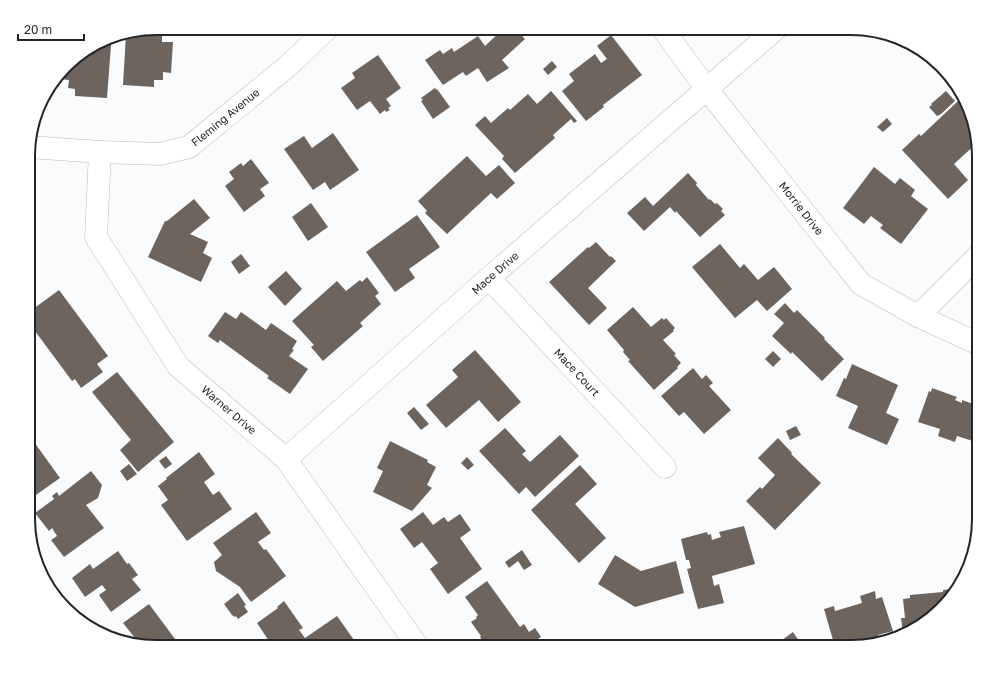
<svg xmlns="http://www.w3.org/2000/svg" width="1007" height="675" font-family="'Golos Text',sans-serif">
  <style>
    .building { fill: #6d645e }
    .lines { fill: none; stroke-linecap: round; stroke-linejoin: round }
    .minor-casing { stroke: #b9bdc8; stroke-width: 23 }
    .minor { stroke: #fff; stroke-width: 22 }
    .labels { text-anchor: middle; stroke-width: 4; stroke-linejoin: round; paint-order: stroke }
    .street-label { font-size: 11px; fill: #242529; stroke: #fff }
    .rim { fill: none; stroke: #242529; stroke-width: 2 }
  </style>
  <rect width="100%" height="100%" fill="#fafbfd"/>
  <path class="building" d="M504 28H515L525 39 502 60 509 68 487 82 478 68 466 76 463 72 443 85 425 60 440 50 443 54 452 48 454 52 478 36 485 46Z
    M131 33 162 34V42H173L171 73 163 72V80H154V87L123 85 126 34Z
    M611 35 642 75 603 105 604 107 586 121 562 91 574 81 569 74 595 54 601 63 607 59 597 46Z
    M97 44 111 45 107 98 75 96V89L68 88 69 80 60 79V75L71 60Z
    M378 55 401 88 386 99 391 106 388 108 390 110 386 112 385 110 380 114 370 101 357 110 341 88 355 78 352 73Z
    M552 61 557 67 548 75 543 69Z
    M435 88 437 90V89L450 107 433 119 421 101 423 100 421 98Z
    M551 91 577 121 574 123 571 119 553 135 555 138 515 173 502 159 504 156 475 125 485 116 491 123 508 108 510 110 528 94 537 104Z
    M946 91 955 101 941 114 937 116 929 107 932 105 931 104Z
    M958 101 968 111 977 143 954 164 968 180 948 199 902 150 919 134 921 136Z
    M887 118 892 124 883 132 877 127Z
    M333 133 359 170 330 190 325 182 313 190 284 149 304 136 312 148Z
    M467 156 486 176 499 165 515 183 497 199 491 193 447 234 425 213 427 211 418 201Z
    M251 159 269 183 260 189 265 196 244 212 225 186 234 179 229 172 241 163 243 166Z
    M874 167 895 184 900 178 915 190 911 196 928 209 901 244 880 228 883 225 871 216 864 224 843 208Z
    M688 173 697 183 696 185 709 200 710 199 715 204 717 203 723 209 721 211 725 215 700 237 676 211 675 213 670 207 644 231 627 213 645 197 653 206Z
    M194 199 210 218 190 234 208 242 203 253 212 258 201 282 148 257 165 221H167Z
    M311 203 328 227 308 241 292 217Z
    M417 215 440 247 409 269 415 278 395 292 366 252Z
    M596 242 610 257 611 256 616 261 588 288 607 308 589 325 549 282 588 247 589 248Z
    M720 244 740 268 744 264 758 280 774 267 792 289 767 311 757 300 735 318 692 267Z
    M241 254 250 266 239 274 231 262Z
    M286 271 302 289 285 306 268 287Z
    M367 277 379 293 375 296 381 304 360 323 363 326 323 361 311 347 314 345 292 321 337 281 346 291 360 280 362 282Z
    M59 290 108 356 97 364 103 372 81 388 75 379 72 381 29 323V312Z
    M785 303 794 313 797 310 825 338 824 339 844 359 822 381 792 352 791 354 772 336 784 323 774 314Z
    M633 307 651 327 662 318 664 320 666 318 675 328 673 330 674 331 663 340 676 354 674 355 681 363 677 367 678 368 654 390 628 361 630 360 623 352 624 350 607 330Z
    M225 312 236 319 241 312 266 330 271 323 297 341 292 349 294 350 289 356 308 369 290 394 267 378 269 376 220 340 218 343 208 336Z
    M475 350 521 402 498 422 479 400 446 428 426 405 458 377 452 370Z
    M773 351 781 359 773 367 765 359Z
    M852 364 898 385 886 413 899 419 887 445 848 428 858 406 836 396 844 378 846 379Z
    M693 368 702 379 706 375 713 383 709 386 731 410 704 434 684 412 679 416 661 396Z
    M117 372 174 442 138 472 120 450 131 440 92 392Z
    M932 388 957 397 955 400 962 403V400L979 406V443L957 436 955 442 938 436 940 429 918 422 929 391 931 392Z
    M414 407 429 424 421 430 407 413Z
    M796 426 801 435 790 440 786 431Z
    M505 428 526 451 522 454 530 462 560 435 579 456 535 497 526 487 519 494 479 451Z
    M29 435 60 478 33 497 29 492Z
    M778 438 792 453 791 454 821 483 775 530 746 501 760 487 762 489 775 475 758 458Z
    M390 441 428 460 427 462 436 467 427 485 432 488 412 511 373 492 383 471 377 468Z
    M199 452 215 474 204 482 213 495 219 491 232 509 187 541 161 505 168 500 158 486 167 479 166 478Z
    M166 456 172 464 165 469 159 461Z
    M467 457 474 465 468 470 461 463Z
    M129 464 137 474 127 481 120 471Z
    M580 465 597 484 575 504 606 538 579 563 531 510Z
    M91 471 102 485 98 498 86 505 104 528 64 557 51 540 57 536 52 528 49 531 35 513 54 499 52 496 57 492 59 496Z
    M256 512 271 533 258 542 264 550 266 549 286 576 251 602 240 587 216 571 214 562 222 555 213 543Z
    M423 512 433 525 444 517 448 522 460 514 471 530 460 538 482 569 448 594 430 569 438 563 422 542 414 548 400 529Z
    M744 526 755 564 712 576 714 586 719 584 724 603 698 609 687 569 691 568 689 560H686L681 539 707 532 708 535 711 534 712 540 721 537 719 532Z
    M522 550 532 565 524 570 518 561 509 568 505 562Z
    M118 551 127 564 129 563 138 575 132 579 141 590 111 612 99 595 106 590 102 585 85 597 72 578 90 564 93 569Z
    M615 555 641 571 676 561 684 593 635 607 598 584Z
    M487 581 520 627 524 624 529 632 535 628 541 637 535 641 538 644 534 647H487L480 637 481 636 471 622 477 618 476 617 478 615 465 597Z
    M951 589 952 593H954L915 630 903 633 901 618H905L903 599 910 598V595L943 592V590Z
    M875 591 876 599 882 597 893 631 878 635 879 641 859 647H848L847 644 835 647 824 609 834 606 835 611 862 603 860 596Z
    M238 593 246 605 244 606 248 612 238 619 236 616 235 617 232 615 224 604Z
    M284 601 303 628 299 630 305 638 337 616 354 640 348 643 350 647H273L257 623 278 608 277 607Z
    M149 604 181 647H156L129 643 135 638 123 623Z
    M793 632 803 647H762L761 645 769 639 774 646Z"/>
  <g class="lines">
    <defs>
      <g id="minor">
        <path id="s1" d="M662 28 706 88 861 284 918 316 979 344"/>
        <path id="s2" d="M29 147 100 152 160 154 189 147 288 66 328 28"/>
        <path id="s3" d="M100 152 96 237 178 366 286 459 418 647"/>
        <path id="s4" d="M489 278 665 467"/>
        <path d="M918 316 979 255"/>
        <path id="s5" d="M286 459 489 278 777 28"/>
      </g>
    </defs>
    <use href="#minor" class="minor-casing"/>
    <use href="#minor" class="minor"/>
  </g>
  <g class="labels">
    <g class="street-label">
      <text dy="4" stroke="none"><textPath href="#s2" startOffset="208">Fleming Avenue</textPath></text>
      <text dy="4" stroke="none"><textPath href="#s1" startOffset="228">Morrie Drive</textPath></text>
      <text dy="4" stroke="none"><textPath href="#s5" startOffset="280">Mace Drive</textPath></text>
      <text dy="4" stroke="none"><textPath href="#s4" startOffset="129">Mace Court</textPath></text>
      <text dy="4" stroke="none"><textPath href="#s3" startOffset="305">Warner Drive</textPath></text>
    </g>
  </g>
  <path d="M0 0H1007V675H0ZM156 35H851A121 121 0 0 1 972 156V519A121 121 0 0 1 851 640H156A121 121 0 0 1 35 519V156A121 121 0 0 1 156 35Z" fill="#fff" fill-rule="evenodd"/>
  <path class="rim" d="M156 35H851A121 121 0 0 1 972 156V519A121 121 0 0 1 851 640H156A121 121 0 0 1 35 519V156A121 121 0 0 1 156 35Z"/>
  <path d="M18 34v6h66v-6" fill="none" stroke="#242529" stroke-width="2"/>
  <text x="24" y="34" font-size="12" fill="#242529" stroke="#ffffff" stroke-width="3" paint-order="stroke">20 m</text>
</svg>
